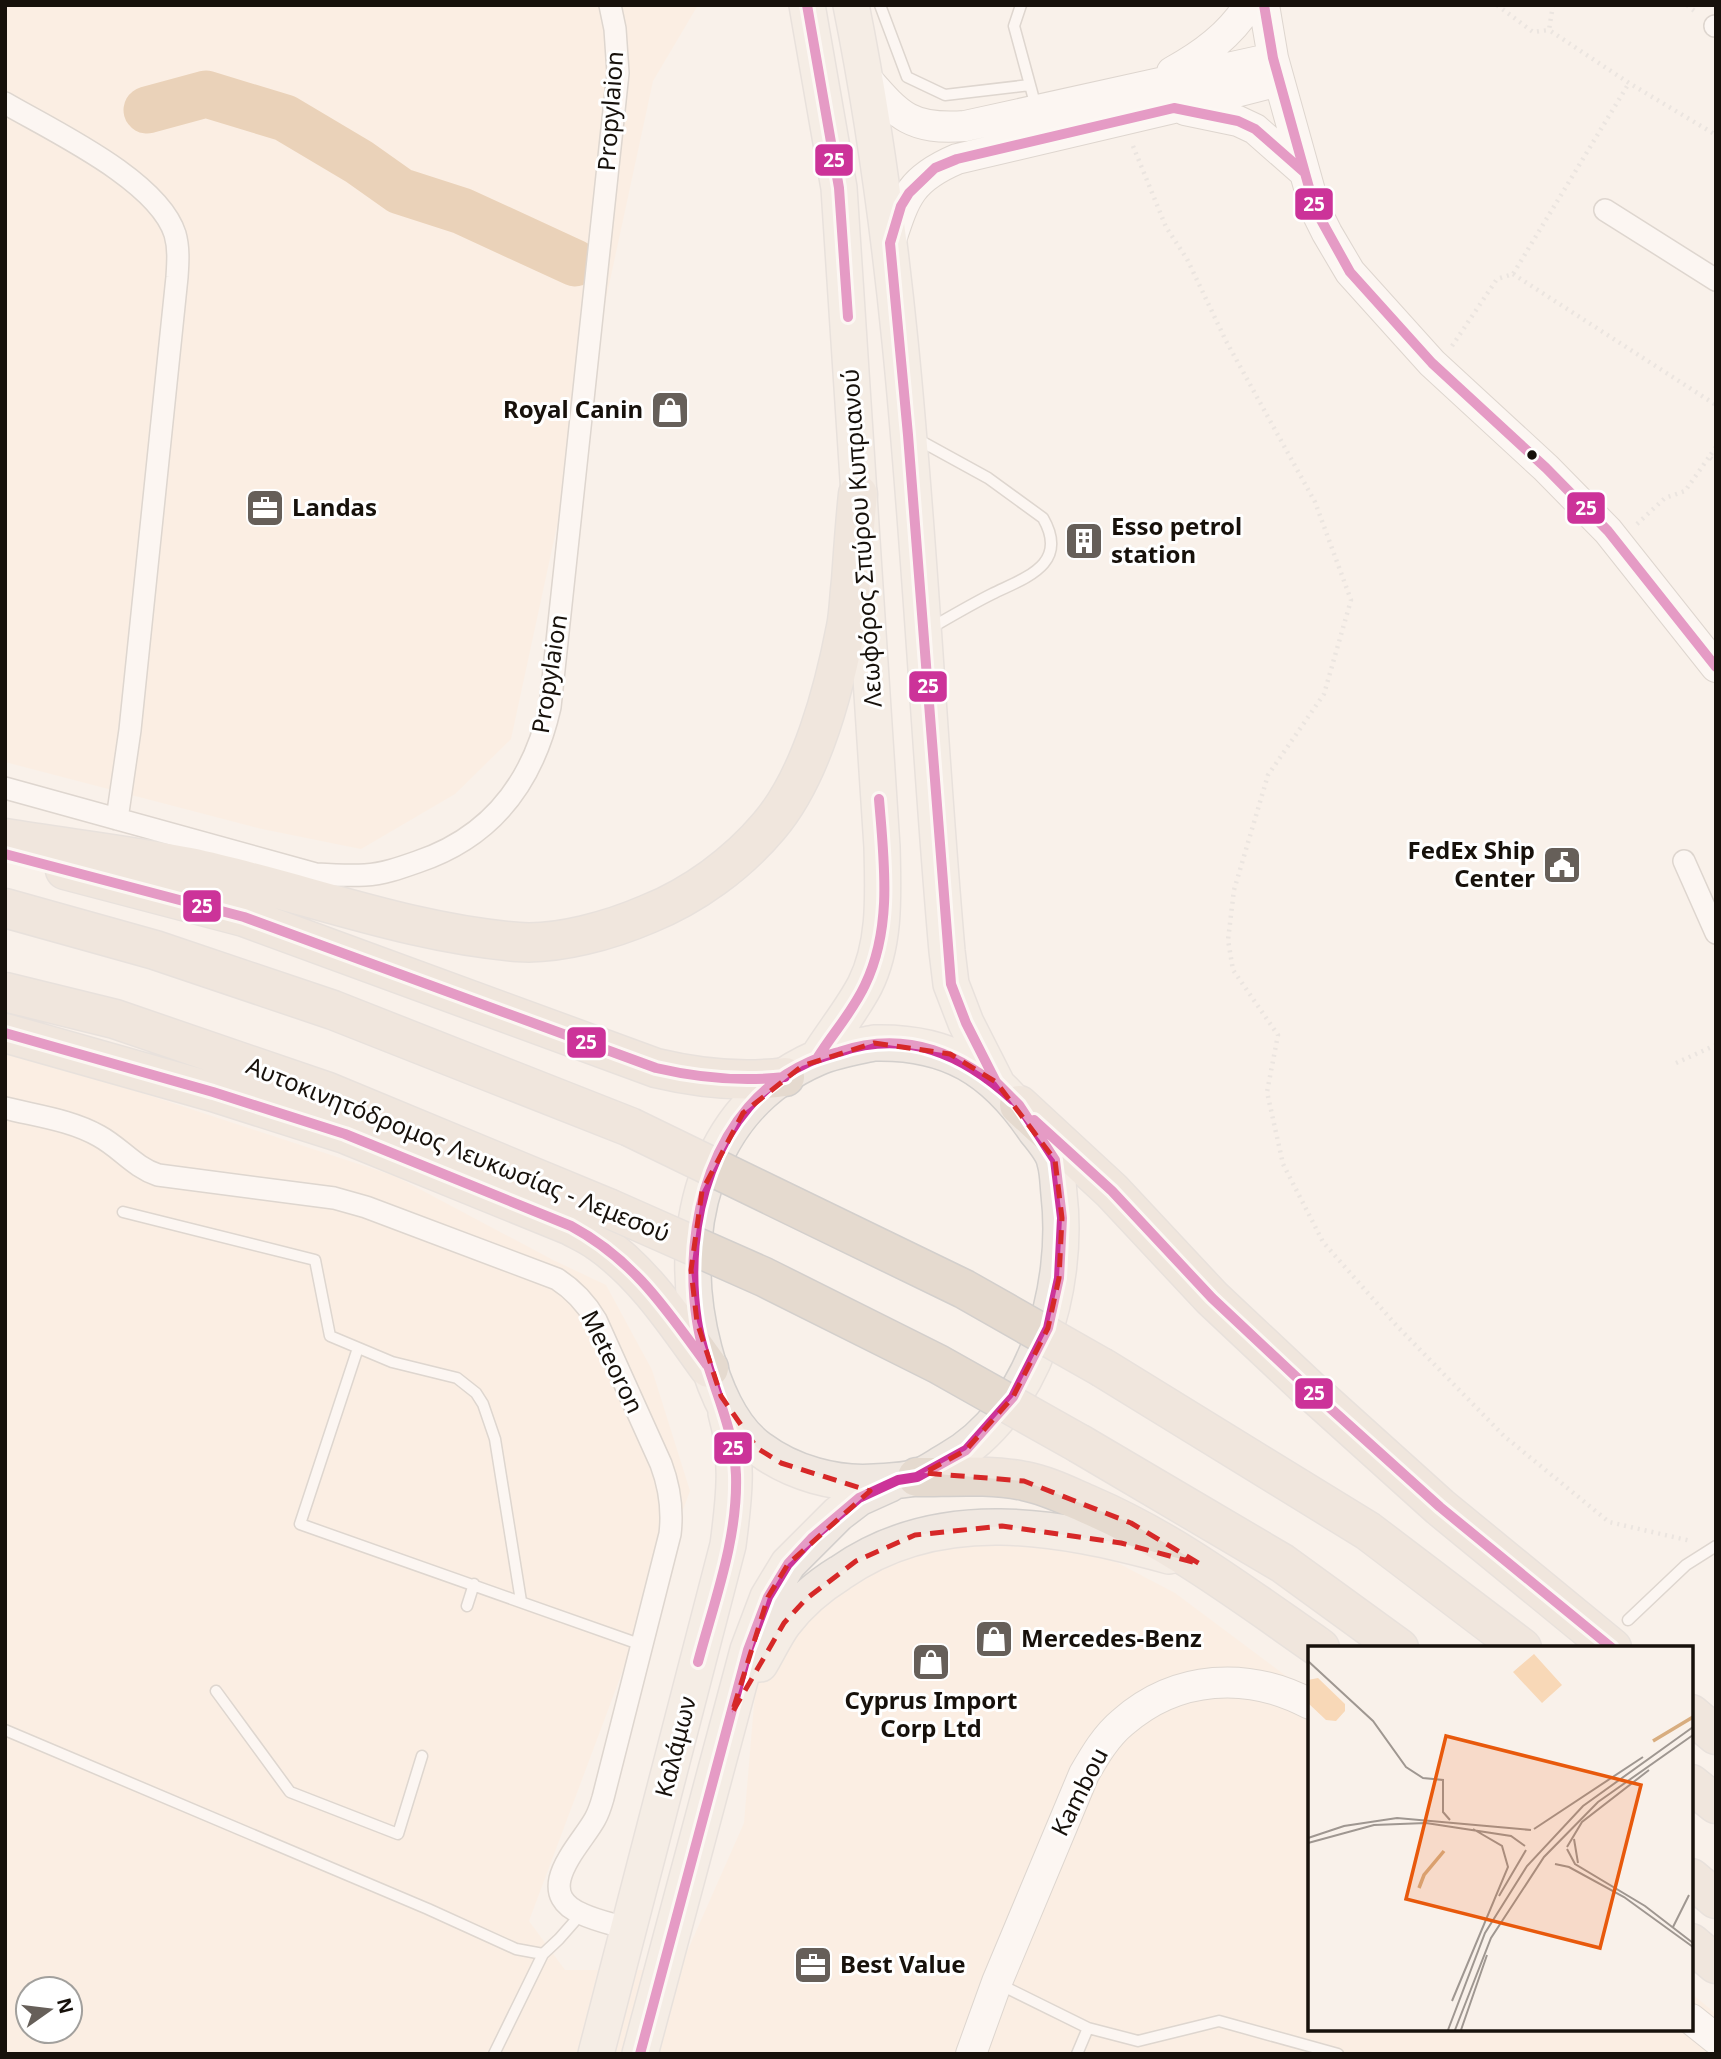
<svg xmlns="http://www.w3.org/2000/svg" width="1721" height="2059" font-family="'Noto Sans',sans-serif">
  <style>
    .built { fill: #fcecdc; fill-rule: evenodd }
    .lines { fill: none; stroke-linecap: round; stroke-linejoin: round }
    .river { stroke: #d8ad7f; stroke-width: 47 }
    .lane-casing { stroke: #bcb5af; stroke-width: 13 }
    .street-casing { stroke: #bcb5af; stroke-width: 24 }
    .secondary-casing { stroke: #bcb5af; stroke-width: 32 }
    .primary-casing { stroke: #d3cfcc; stroke-width: 38 }
    .highway-casing { stroke: #d3cfcc; stroke-width: 41 }
    .path { stroke: #d9d7d5; stroke-width: 4.5; stroke-dasharray: 2 5; stroke-linecap: butt }
    .lane { stroke: #fefdfc; stroke-width: 10 }
    .street { stroke: #fefdfc; stroke-width: 21 }
    .secondary { stroke: #fefdfc; stroke-width: 30 }
    .primary { stroke: #f0e8e1; stroke-width: 35 }
    .highway { stroke: #e5dacf; stroke-width: 38 }
    .highway-bridge-casing { stroke: #d3cfcc; stroke-width: 41; stroke-linecap: butt }
    .highway-bridge { stroke: #e5dacf; stroke-width: 38 }
    .bus-1-casing { stroke: #fff; stroke-width: 16 }
    .bus-1 { stroke: #c39; stroke-width: 10 }
    .marked { fill: none; stroke: #d62828; stroke-width: 5; stroke-dasharray: 14 9; stroke-linejoin: round }
    .bus-dot { fill: #17110b; stroke: #fff; stroke-width: 2.5 }
    .labels { text-anchor: middle; stroke-width: 6; stroke-linejoin: round; paint-order: stroke }
    .street-label { font-size: 24px; fill: #17110b; stroke: #fff }
    .poi-label { font-size: 24px; font-weight: bold; fill: #17110b; stroke: #fff; text-anchor: start }
    .inset-river { fill: none; stroke: #d8ad7f; stroke-width: 3.5 }
    .inset-road { fill: none; stroke: #9f9791; stroke-width: 2 }
    .view { fill: #e8590c; fill-opacity: 0.15; stroke: #e8590c; stroke-width: 3.5 }
    .inset-edge { fill: none; stroke: #17110b; stroke-width: 3.5 }
    .line-badge { stroke: #fff; stroke-width: 2.5 }
    .badge-label { font-size: 19px; text-anchor: middle; font-weight: bold; fill: #fff }
  </style>
  <rect width="100%" height="100%" fill="#f9f1ea"/>
  <path class="built" d="M5 5H698L653 81 511 739 455 794 361 849 262 829 5 762Z
    M5 1048 395 1176 553 1260 606 1285 652 1370 690 1491 529 1921 565 1970H679L744 1823 756 1681 866 1553 1036 1520 1175 1593 1310 1694V2029H1691V1993L1716 2014V2054H5ZM28 1989H70V2031H28Z"/>
  <g class="lines">
    <path class="river" d="M147 110 206 94 285 118 359 162 400 191 462 211 575 263"/>
    <defs>
      <path id="lane" d="M880 5 907 77 945 95 1030 85
        M1021 5 1014 26 1036 107
        M917 439 988 478 1043 518C1070 565 1024 578 992 594 970 605 950 617 929 629
        M123 1212 315 1260 330 1336 392 1362 457 1378 476 1393 483 1404 495 1439 521 1601
        M358 1348 300 1524 642 1645
        M467 1606 474 1584
        M1628 1620 1686 1565 1716 1546
        M216 1691 290 1792 398 1834 422 1756
        M5 1730 428 1909 516 1949 543 1954 559 1939 581 1914
        M999 1984 1088 2028 1138 2041 1219 2021 1338 2054
        M494 2054 543 1954
        M1077 2054 1088 2028"/>
      <path id="street" d="M1715 26H1716
        M5 103C53 131 158 180 175 234 179 248 178 262 177 277L130 730 117 819
        M1605 210 1716 280
        M5 788 316 874C332 875 348 876 365 875 383 874 400 868 417 862 492 837 533 782 550 707L618 73 615 29 610 5
        M1684 861 1716 933
        M5 1108C37 1116 71 1120 99 1136 121 1148 134 1167 158 1175L334 1198 366 1207 557 1279C574 1290 586 1303 596 1320L661 1464C670 1488 673 1509 670 1534L603 1798C601 1805 599 1812 595 1819 581 1845 530 1892 582 1914 597 1921 613 1924 629 1929"/>
      <path id="secondary" d="M1264 5 1273 58 1315 209 1327 233 1350 272 1432 363 1546 468 1608 531 1716 667
        M1172 72C1203 55 1230 35 1249 5
        M865 77C899 116 910 130 965 126L1273 58
        M1185 110 1238 121 1255 129 1304 172
        M890 243C905 197 910 179 957 159L1174 108 1279 81
        M1691 2019 1716 2039
        M971 2054 997 1982 1084 1774C1095 1755 1106 1736 1123 1722 1177 1675 1248 1671 1310 1704"/>
      <path id="primary" d="M807 5 839 188 882 847C883 893 886 943 865 985 852 1010 833 1033 818 1057
        M851 5C914 317 919 635 947 951L951 984 966 1023 996 1082
        M874 1043C948 1041 994 1069 1035 1130 1042 1139 1053 1151 1055 1162 1058 1172 1058 1184 1059 1194 1070 1288 1035 1411 948 1460 937 1466 926 1475 914 1478 901 1481 888 1481 875 1482 836 1485 792 1473 760 1449 730 1428 713 1384 704 1349 674 1237 702 1108 817 1058 835 1050 855 1047 874 1043Z
        M760 1664C768 1651 775 1635 784 1623 799 1603 819 1586 840 1573 940 1503 1058 1526 1169 1556
        M596 2054 728 1545C734 1500 739 1458 726 1413
        M640 2054 748 1650 768 1597 788 1564 838 1514 859 1498 890 1484"/>
      <path id="highway" d="M5 838C66 848 129 855 189 867 299 890 405 933 518 942 558 945 611 930 648 914 693 896 737 864 769 826 811 777 834 690 846 627 849 612 849 596 851 581 853 552 855 523 858 494
        M65 870 244 917 656 1068C698 1078 741 1083 785 1077
        M5 908 155 950 333 1010 630 1127
        M5 992 115 1019 328 1092 608 1208
        M5 1033 213 1092 345 1134 571 1226C580 1231 591 1236 599 1242 645 1274 677 1324 709 1368
        M1019 1105 1112 1191 1212 1298 1309 1389 1440 1507 1612 1648
        M1103 1368 1368 1531 1522 1648
        M1080 1444 1282 1563 1399 1648
        M917 1477C952 1477 990 1474 1024 1481 1046 1485 1068 1496 1089 1505 1173 1541 1245 1596 1320 1648
        M1691 1714 1716 1735
        M1691 1784 1716 1804
        M1691 1878 1716 1899
        M1691 1943 1716 1964"/>
    </defs>
    <use href="#lane" class="lane-casing"/>
    <use href="#street" class="street-casing"/>
    <use href="#secondary" class="secondary-casing"/>
    <use href="#primary" class="primary-casing"/>
    <use href="#highway" class="highway-casing"/>
    <path class="path" d="M1497 5 1533 32 1549 30
      M1553 5 1549 30 1629 83 1716 135
      M1687 5 1697 13
      M1133 146 1166 227 1187 259 1226 341 1315 502 1351 600 1324 694 1268 775 1234 890 1228 940 1233 970 1278 1035 1267 1092 1283 1164 1323 1242 1396 1325 1504 1436 1609 1522 1691 1541
      M1513 274 1716 405
      M1452 346 1497 279 1513 274 1629 83
      M1716 447 1709 457 1716 462
      M1637 524 1665 498 1685 491 1709 457
      M1676 1063 1716 1045"/>
    <use href="#lane" class="lane"/>
    <use href="#street" class="street"/>
    <use href="#secondary" class="secondary"/>
    <use href="#primary" class="primary"/>
    <use href="#highway" class="highway"/>
    <defs>
      <path id="highway-bridge" d="M630 1127 964 1289 1103 1368
        M608 1208 764 1277 938 1364 1080 1444"/>
    </defs>
    <use href="#highway-bridge" class="highway-bridge-casing"/>
    <use href="#highway-bridge" class="highway-bridge"/>
    <defs>
      <path id="bus-1" d="M807 5 839 188 848 317
        M1264 5 1273 58 1315 209 1350 272 1432 363 1546 468 1608 531 1716 667
        M5 854 244 917 656 1068C699 1078 741 1082 785 1077
        M5 1033 213 1092 345 1134 571 1226C634 1260 666 1309 707 1365
        M818 1057C833 1033 853 1011 865 985 893 927 884 861 879 799
        M1034 1120 1112 1191 1212 1298 1309 1389 1440 1507 1612 1648
        M698 1662C714 1602 738 1539 736 1475 734 1421 705 1374 697 1321 682 1225 712 1105 809 1062 818 1058 829 1055 839 1052 907 1029 963 1054 1013 1100
        M640 2054 748 1650 768 1597 788 1564 813 1537 859 1498 898 1480 917 1477 966 1450 1013 1397 1048 1328 1059 1278 1062 1218 1055 1160 1019 1105 996 1082 966 1023 951 984 908 435 890 243 901 206 909 193 935 168 957 159 1174 108 1238 121 1255 129 1304 172"/>
    </defs>
    <use href="#bus-1" class="bus-1-casing"/>
    <use href="#bus-1" class="bus-1"/>
  </g>
  <path d="M0 0H1721V2059H0ZM874 1043 950 1054 996 1082 1055 1160 1062 1218 1059 1278 1048 1328 1013 1397 966 1450 924 1473 1024 1481 1131 1523 1200 1564 1121 1543 1002 1526 915 1535 856 1561 806 1599 784 1623 732 1713 768 1597 788 1564 870 1491 781 1463 757 1448 721 1396 697 1322 691 1270 702 1191 743 1113 802 1066Z" fill="#f9f1ea" fill-opacity=".55" fill-rule="evenodd"/>
  <path class="marked" d="M874 1043 950 1054 996 1082 1055 1160 1062 1218 1059 1278 1048 1328 1013 1397 966 1450 924 1473 1024 1481 1131 1523 1200 1564 1121 1543 1002 1526 915 1535 856 1561 806 1599 784 1623 732 1713 768 1597 788 1564 870 1491 781 1463 757 1448 721 1396 697 1322 691 1270 702 1191 743 1113 802 1066Z"/>
  <defs>
    <symbol id="shop-square" viewBox="-11 -11 22 22"><rect x="-9" y="-9" width="18" height="18" rx="4" fill="#665f59" stroke="#fff"/><path d="M-5-2.5h2.3a2.7 3.5 0 0 1 5.4 0H5L5.5 6h-11ZM-1.5-2.5h3a1.5 2.3 0 0 0-3 0Z" fill="#fff"/></symbol>
    <symbol id="office-square" viewBox="-11 -11 22 22"><rect x="-9" y="-9" width="18" height="18" rx="4" fill="#665f59" stroke="#fff"/><path d="M-6-3h4V-5.5h4V-3h4V5H-6ZM-1-4.5V-3h2v-1.5ZM-6 0V1H6V0Z" fill="#fff"/></symbol>
    <symbol id="building-square" viewBox="-11 -11 22 22"><rect x="-9" y="-9" width="18" height="18" rx="4" fill="#665f59" stroke="#fff"/><path d="M-4-6H4V6H1V3H-1V6H-4ZM-2.5-4.3h1.7v1.8h-1.7ZM.8-4.3h1.7v1.8H.8ZM-2.5-1h1.7V.8h-1.7ZM.8-1h1.7V.8H.8Z" fill="#fff"/></symbol>
    <symbol id="civic-square" viewBox="-11 -11 22 22"><rect x="-9" y="-9" width="18" height="18" rx="4" fill="#665f59" stroke="#fff"/><path d="M-.6-6.5H3V-4.5H.6V-3L4-1V1h2V6H-6V1h2V-1L-.6-3ZM-1.2 2.5V6h2.4V2.5Z" fill="#fff"/></symbol>
  </defs>
  <g fill-rule="evenodd">
    <use href="#shop-square" x="648" y="388" width="44" height="44"/>
    <use href="#office-square" x="243" y="486" width="44" height="44"/>
    <use href="#building-square" x="1062" y="519" width="44" height="44"/>
    <use href="#civic-square" x="1540" y="843" width="44" height="44"/>
    <use href="#shop-square" x="972" y="1617" width="44" height="44"/>
    <use href="#shop-square" x="909" y="1640" width="44" height="44"/>
    <use href="#office-square" x="791" y="1943" width="44" height="44"/>
  </g>
  <circle class="bus-dot" cx="1532" cy="455" r="6"/>
  <g class="labels">
    <g class="street-label">
      <text transform="translate(611 111) rotate(-86)" y="8">Propylaion</text>
      <text transform="translate(862 538) rotate(-94)" y="8">Λεωφόρος Σπύρου Κυπριανού</text>
      <text transform="translate(550 674) rotate(-81)" y="8">Propylaion</text>
      <text transform="translate(458 1150) rotate(22)" y="8">Αυτοκινητόδρομος Λευκωσίας - Λεμεσού</text>
      <text transform="translate(612 1362) rotate(64)" y="8">Meteoron</text>
      <text transform="translate(676 1747) rotate(-76)" y="8">Καλάμων</text>
      <text transform="translate(1080 1792) rotate(-63)" y="8">Kambou</text>
    </g>
    <g class="poi-label">
      <text x="643" y="418" text-anchor="end">Royal Canin</text>
      <text x="292" y="516">Landas</text>
      <text x="1111" y="535">Esso petrol<tspan x="1111" dy="28">station</tspan></text>
      <text x="1535" y="859" text-anchor="end">FedEx Ship<tspan x="1535" dy="28">Center</tspan></text>
      <text x="1021" y="1647">Mercedes-Benz</text>
      <text x="931" y="1709" text-anchor="middle">Cyprus Import<tspan x="931" dy="28">Corp Ltd</tspan></text>
      <text x="840" y="1973">Best Value</text>
    </g>
  </g>
  <g transform="translate(1308 1646)">
    <rect width="385" height="385" fill="#f9f1ea"/>
    <path d="M226 8 254 39 234 57 205 26ZM10 32 37 58V65L28 75 18 74 0 57V34Z" fill="#f8d8b7"/>
    <path class="inset-river" d="M345 95 385 71M111 242 116 229 136 205"/>
    <path class="inset-road" d="M0 15 65 75 98 121 115 132 135 134V166L142 174M226 183 335 111M0 192 36 180 89 172 223 184M266 193 270 217M0 197 66 179 118 177 203 190 217 200M259 201 274 176 341 124M259 203 267 218 337 260 385 297M247 218 261 221 316 251 385 301M191 250 218 204M365 281 381 249M144 355 200 221 194 200 165 183M140 384 177 287 219 220 275 160 385 81M147 384 183 292 236 211 290 156 385 89M153 384 179 309"/>
    <path class="view" d="M138 90 333 139 292 302 98 253Z"/>
    <rect width="385" height="385" class="inset-edge"/>
  </g>
  <g class="line-badge">
    <rect x="814" y="143" width="40" height="34" rx="7" fill="#c39"/>
    <rect x="1294" y="187" width="40" height="34" rx="7" fill="#c39"/>
    <rect x="1566" y="491" width="40" height="34" rx="7" fill="#c39"/>
    <rect x="908" y="670" width="40" height="33" rx="7" fill="#c39"/>
    <rect x="182" y="889" width="40" height="34" rx="7" fill="#c39"/>
    <rect x="566" y="1026" width="41" height="33" rx="7" fill="#c39"/>
    <rect x="1294" y="1377" width="40" height="33" rx="7" fill="#c39"/>
    <rect x="713" y="1431" width="40" height="34" rx="7" fill="#c39"/>
  </g>
  <g class="badge-label">
    <text x="834" y="167">25</text>
    <text x="1314" y="211">25</text>
    <text x="1586" y="515">25</text>
    <text x="928" y="693">25</text>
    <text x="202" y="913">25</text>
    <text x="586" y="1049">25</text>
    <text x="1314" y="1400">25</text>
    <text x="733" y="1455">25</text>
  </g>
  <rect width="1721" height="2059" fill="none" stroke="#17110b" stroke-width="14"/>
  <g transform="translate(49 2010) rotate(76)"><circle r="33" fill="#ffffff" stroke="#a2a09d" stroke-width="2"/>
  <path d="M0-5L12 26L0 18L-12 26Z" fill="#665f59"/>
  <text y="-10" font-size="19" font-weight="bold" text-anchor="middle" fill="#17110b">N</text>
  </g>
</svg>
